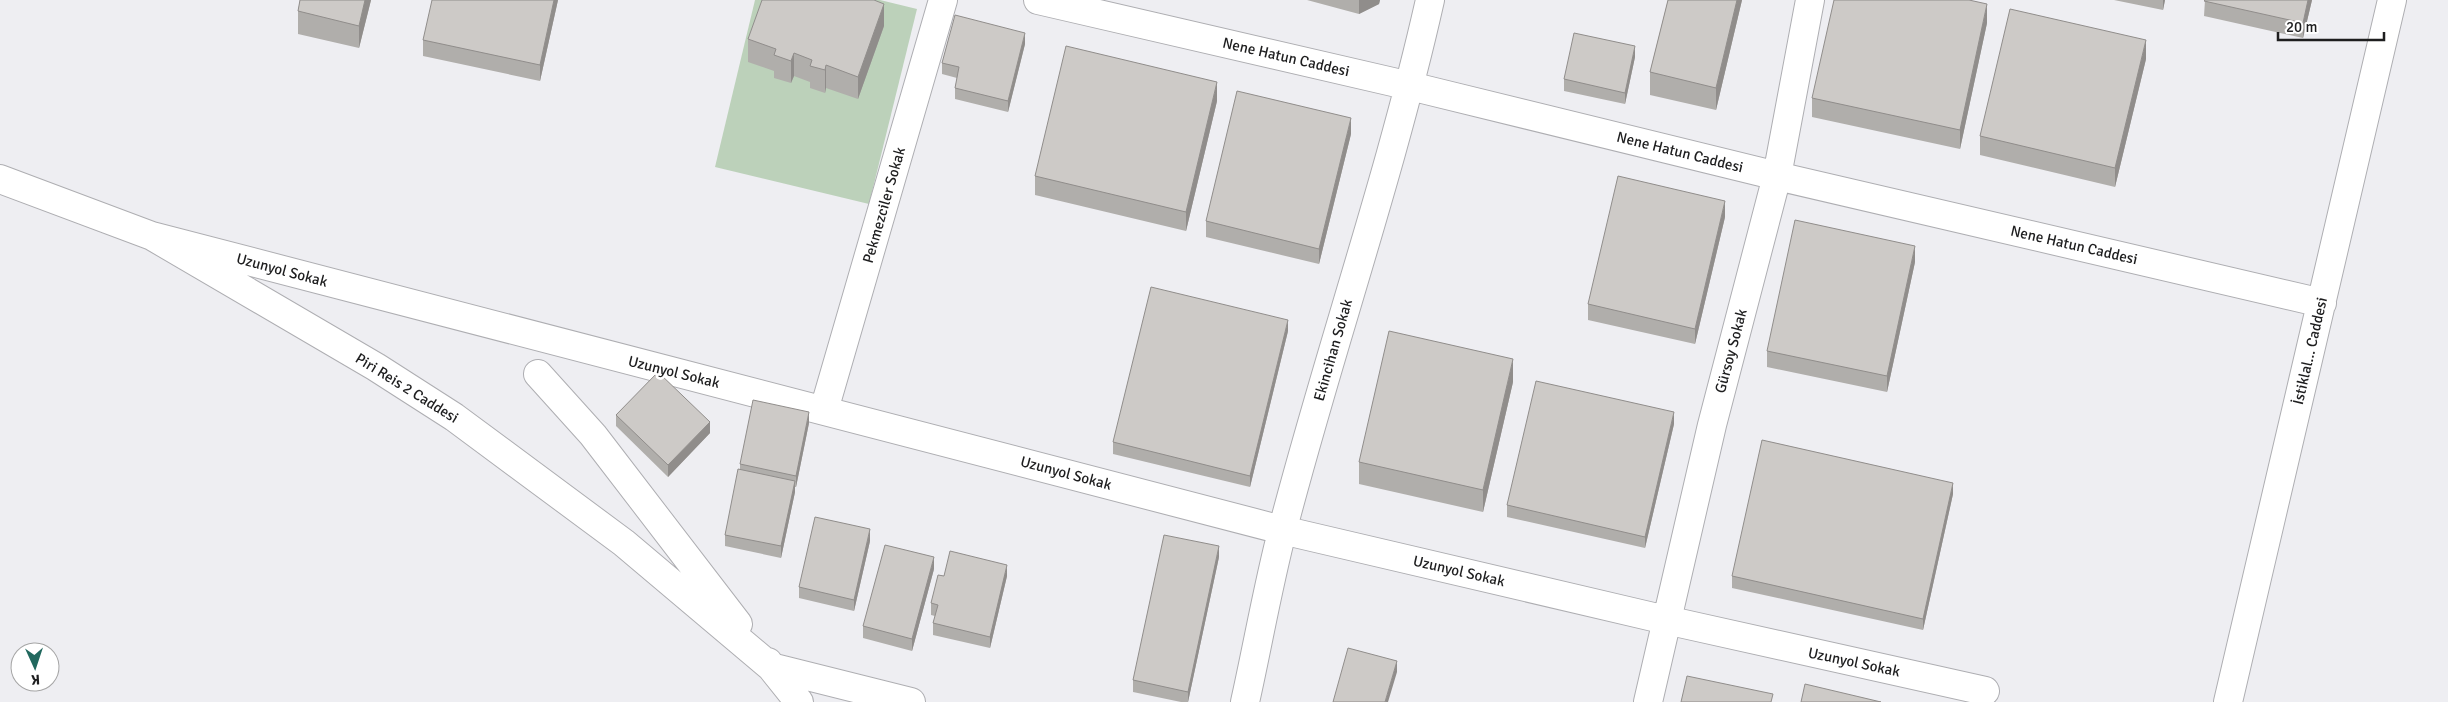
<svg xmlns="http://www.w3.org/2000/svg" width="2448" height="702" font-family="Signika,sans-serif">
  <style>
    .green { fill: #bcd1ba }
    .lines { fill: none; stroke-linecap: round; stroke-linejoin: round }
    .minor-casing { stroke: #aeaeb2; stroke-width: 30 }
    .minor { stroke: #fff; stroke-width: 28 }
    .wall { fill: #b0aeab }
    .shaded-wall { fill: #908d8b }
    .building { fill: #cdcac7; stroke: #908d8b }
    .labels { text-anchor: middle; stroke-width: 5; stroke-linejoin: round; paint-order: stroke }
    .street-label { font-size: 15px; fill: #1e1e1f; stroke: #fff }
  </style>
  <rect width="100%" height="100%" fill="#eeeef2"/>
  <path class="green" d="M755 0H880L917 9 869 204 715 167Z"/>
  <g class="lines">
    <defs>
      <path id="minor" d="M1038 0 1410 86 1777 176 2322 303
        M0 179 152 236 376 367 454 417 624 543 771 667 799 702
        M152 236 1282 530 1666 620 1985 691
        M538 374 593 435 738 624
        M824 410 943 0
        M768 662 771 667 911 702
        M1245 702C1258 644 1268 585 1283 528 1329 351 1390 178 1430 0
        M1648 702 1712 425 1777 176 1810 0
        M2228 702 2392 0"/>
    </defs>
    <use href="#minor" class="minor-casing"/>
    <use href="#minor" class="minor"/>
  </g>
  <path class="wall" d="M300 0H371L359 48 298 34V11Z
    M558 0 540 81 423 56V40Z
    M1307 0H1380L1379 4 1359 14Z
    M1668 0H1742L1716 110 1650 95V72Z
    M2114 0H2165L2163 10Z
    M2205 0H2312L2303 38 2204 16Z
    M1987 23 1960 149 1812 117V98Z
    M884 26 858 99 826 88 825 93 810 88V82L794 76 791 83 774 78V71L748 62V39Z
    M1025 44 1008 112 955 99V88L957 78 942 74V63Z
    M1635 57 1625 104 1564 91V79Z
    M2146 59 2115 187 1980 155V136Z
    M1217 101 1186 231 1035 195V176Z
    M1351 134 1319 264 1206 237V221Z
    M1725 217 1695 344 1588 320V304Z
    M1915 262 1887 392 1767 367V351Z
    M1288 331 1250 487 1113 454V442Z
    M1513 382 1483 512 1359 484V462Z
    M616 415 710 433 668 477 616 426Z
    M809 423 796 487H795V492L781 558 725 546V535L740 470V464Z
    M1674 424 1645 548 1507 517V505Z
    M1953 494 1923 630 1732 588V576Z
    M870 541 854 611 799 598V587Z
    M1219 557 1188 702H1181L1133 692V680Z
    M934 569 912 651 863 638V626Z
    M944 576H1007L990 648 933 635V623L935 616 931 615V603Z"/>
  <path class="shaded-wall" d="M365 0H371L359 48V26Z
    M554 0H558L540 81V65Z
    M1359 0H1380L1379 4 1359 14Z
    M1737 0H1742L1716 110V88Z
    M2163 0H2165L2163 10Z
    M2308 0H2312L2303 38V23Z
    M884 4V26L858 99V77Z
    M1987 4V23L1960 149V130Z
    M1025 33V44L1008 112V101Z
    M2146 40V59L2115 187V168Z
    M1635 46V57L1625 104V93Z
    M794 53V76L791 83V61Z
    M826 65V88L825 93V70Z
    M1217 82V101L1186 231V212Z
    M1351 118V134L1319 264V249Z
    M1725 201V217L1695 344V329Z
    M1915 246V262L1887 392V376Z
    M1288 320V331L1250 487V476Z
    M1513 359V382L1483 512V490Z
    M809 412V423L796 487V476Z
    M1674 412V424L1645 548V537Z
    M710 422V433L668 477V465Z
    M795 481V492L781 558V546Z
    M1953 483V494L1923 630V619Z
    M870 529V541L854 611V600Z
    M1219 546V557L1188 702V692Z
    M934 557V569L912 651V639Z
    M1007 565V576L990 648V637Z
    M1397 661V672L1388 702H1385Z"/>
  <path class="building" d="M300 0H365L359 26 298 11Z
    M432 0H554L540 65 423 40Z
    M762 0H874L884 4 858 77 826 65 825 70 810 66 812 60 794 53 791 61 774 55 776 49 748 39Z
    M1668 0H1737L1716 88 1650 72Z
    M1834 0H1969L1987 4 1960 130 1812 98Z
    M2205 0H2308L2303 23 2204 1Z
    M2010 9 2146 40 2115 168 1980 136Z
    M955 15 1025 33 1008 101 955 88 959 67 942 63Z
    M1574 33 1635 46 1625 93 1564 79Z
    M1066 46 1217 82 1186 212 1035 176Z
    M1237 91 1351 118 1319 249 1206 221Z
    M1618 176 1725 201 1695 329 1588 304Z
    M1795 220 1915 246 1887 376 1767 351Z
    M1151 287 1288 320 1250 476 1113 442Z
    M1389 331 1513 359 1483 490 1359 462Z
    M658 372 710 422 668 465 616 415Z
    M1536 381 1674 412 1645 537 1507 505Z
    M753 400 809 412 796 476 740 464Z
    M1762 440 1953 483 1923 619 1732 576Z
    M738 469 795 481 781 546 725 535Z
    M815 517 870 529 854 600 799 587Z
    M1164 535 1219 546 1188 692 1133 680Z
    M885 545 934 557 912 639 863 626Z
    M950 551 1007 565 990 637 933 623 938 605 931 603 938 575 944 576Z
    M1348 648 1397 661 1385 702H1333Z
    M1687 676 1773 694 1771 702H1681Z
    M1805 684 1881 702H1801Z"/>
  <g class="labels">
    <g class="street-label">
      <text transform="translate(1286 57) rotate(13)" y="5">Nene Hatun Caddesi</text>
      <text transform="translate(1680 152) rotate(14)" y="5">Nene Hatun Caddesi</text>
      <text transform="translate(884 205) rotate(-74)" y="5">Pekmezciler Sokak</text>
      <text transform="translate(2074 245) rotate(13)" y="5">Nene Hatun Caddesi</text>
      <text transform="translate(282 270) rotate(15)" y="5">Uzunyol Sokak</text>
      <text transform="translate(1333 350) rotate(-74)" y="5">Ekincihan Sokak</text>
      <text transform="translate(1731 351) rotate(-75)" y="5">Gürsoy Sokak</text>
      <text transform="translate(2310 351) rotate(-77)" y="5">İstiklal... Caddesi</text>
      <text transform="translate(674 372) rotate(14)" y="5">Uzunyol Sokak</text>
      <text transform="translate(407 388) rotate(32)" y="5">Piri Reis 2 Caddesi</text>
      <text transform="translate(1066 473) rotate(15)" y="5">Uzunyol Sokak</text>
      <text transform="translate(1459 571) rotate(13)" y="5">Uzunyol Sokak</text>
      <text transform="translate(1854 662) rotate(12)" y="5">Uzunyol Sokak</text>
    </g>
  </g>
  <g transform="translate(35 667) rotate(177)"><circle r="24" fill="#ffffff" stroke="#a5a5a5"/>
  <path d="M0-4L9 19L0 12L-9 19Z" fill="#21685e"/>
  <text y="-8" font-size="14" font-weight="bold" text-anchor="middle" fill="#1e1e1f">K</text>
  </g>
  <path d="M2278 32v8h106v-8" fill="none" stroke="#1e1e1f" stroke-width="2.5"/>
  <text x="2286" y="32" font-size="15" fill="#1e1e1f" stroke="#ffffff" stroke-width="4" paint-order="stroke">20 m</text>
</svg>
